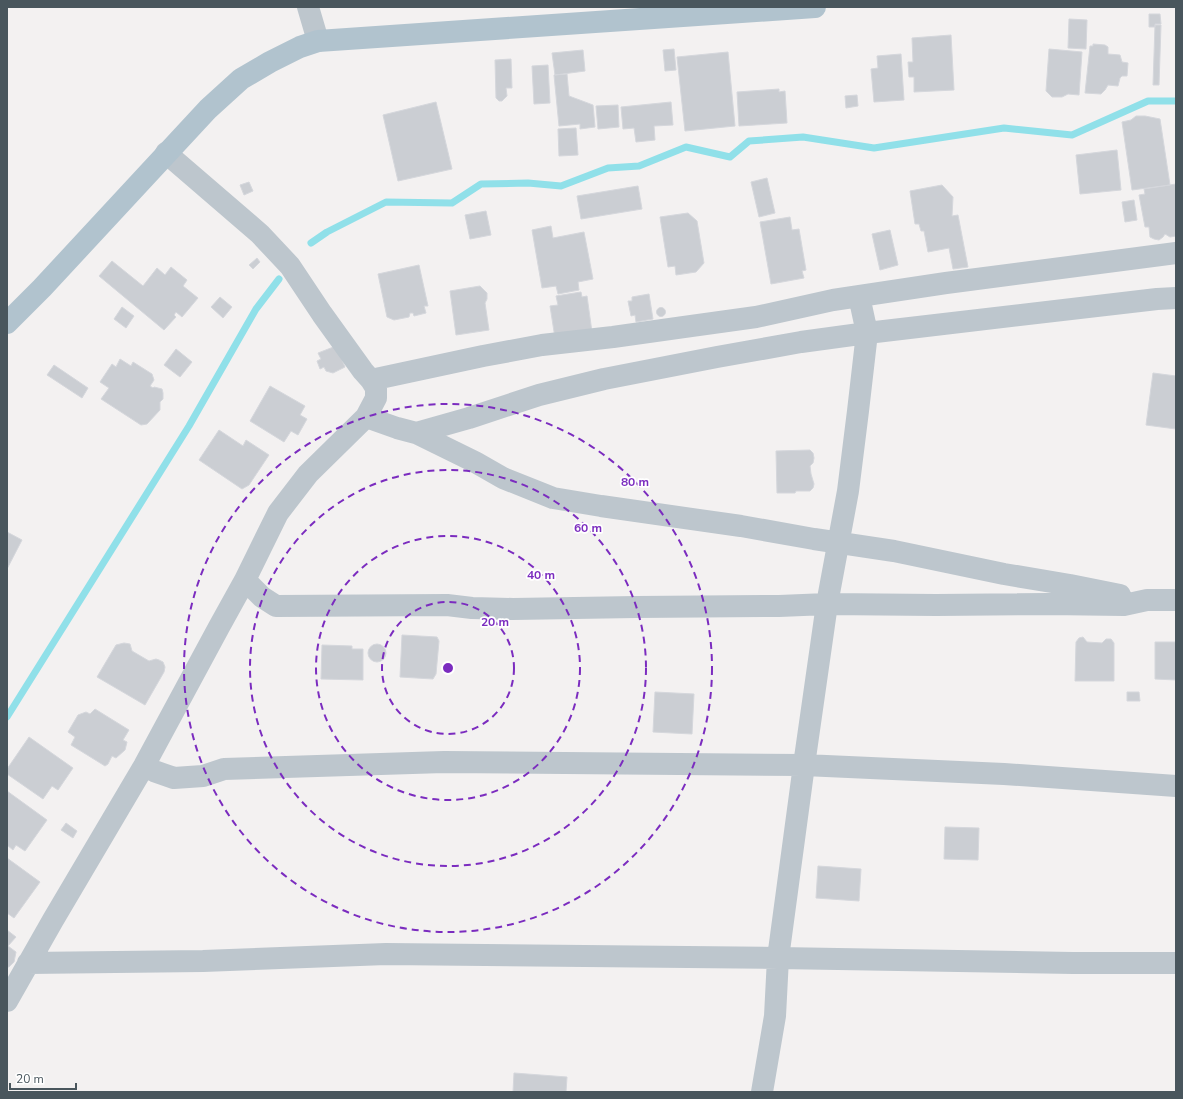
<svg xmlns="http://www.w3.org/2000/svg" width="1183" height="1099" font-family="'Nunito Sans',sans-serif">
  <style>
    .lines { fill: none; stroke-linecap: round; stroke-linejoin: round }
    .stream { stroke: #90e0e9; stroke-width: 7 }
    .building { fill: #cbced3; stroke: #d5d7dc }
    .minor { stroke: #bdc6cd; stroke-width: 22 }
    .major { stroke: #b1c3ce; stroke-width: 22 }
    .ring { fill: none; stroke: #7b2cbf; stroke-width: 2; stroke-dasharray: 7 5 }
    .centre { fill: #7b2cbf; stroke: #fff; stroke-width: 2 }
    .ring-label { font-size: 12px; text-anchor: middle; font-weight: bold; fill: #7b2cbf; stroke: #fff; stroke-width: 3.5; stroke-linejoin: round; paint-order: stroke }
  </style>
  <rect width="100%" height="100%" fill="#f3f1f1"/>
  <g class="lines">
    <path class="stream" d="M311 243 327 232 386 202 452 203 481 184 528 183 561 186 608 168 639 166 686 147 730 157 749 141 803 137 874 148 1004 128 1072 135 1148 101H1176
      M7 717 189 426 256 309 279 279"/>
  </g>
  <path class="building" d="M1149 14H1160L1161 24H1155V27H1149Z
    M1069 19 1087 20 1086 49 1068 48Z
    M1155 25H1161L1159 85H1153Z
    M951 35 954 90 914 92V77H909L908 62H913L912 38Z
    M1093 44 1105 45 1108 47V54L1120 55 1122 62 1128 63 1127 76H1122L1120 78 1118 86 1108 85 1105 90 1101 94 1085 93 1090 46H1093Z
    M674 49 676 70 665 71 663 50Z
    M1049 49 1082 52 1079 95 1068 94 1062 97H1052L1046 91Z
    M583 50 585 71 555 75 552 53Z
    M728 52 735 126 685 131 677 57Z
    M901 54 904 100 874 102 871 69 878 68 877 56Z
    M511 59 512 88H506L507 96 502 101H499L496 98 495 60Z
    M548 65 550 103 534 104 532 66Z
    M567 74 569 96 593 105 595 127 580 129V124L559 126 554 75Z
    M779 89V92L785 91 787 123 739 126 737 92Z
    M857 95 858 106 846 108 845 96Z
    M436 102 452 169 398 181 383 115Z
    M671 102 673 125 654 126 655 140 636 142 634 128 623 129 621 107Z
    M618 105 619 127 598 129 596 106Z
    M1136 116H1145L1160 119 1170 185 1132 190 1122 122 1131 120Z
    M576 128 578 155 559 156 558 129Z
    M1117 150 1121 190 1080 194 1076 155Z
    M767 178 775 213 759 217 751 182Z
    M249 182 253 191 244 195 240 185Z
    M1176 184V236L1170 237 1165 234 1163 237 1159 240 1154 239 1150 237 1149 227H1145L1139 195 1145 194 1144 189Z
    M942 185 953 197 952 216 958 215 968 267 953 269 949 248 928 252 924 231H921L919 224H915L910 191Z
    M638 186 642 209 581 219 577 196Z
    M1134 200 1137 220 1125 222 1122 202Z
    M486 211 491 235 470 239 465 215Z
    M688 213 697 221 704 263 696 272 676 275 675 266 668 267 660 217Z
    M790 217 792 230 799 229 806 270 802 271 804 278 771 284 760 222Z
    M551 226 553 238 584 232 593 279 578 282 579 290 558 294 556 286 542 288 532 230Z
    M890 230 898 265 880 270 872 234Z
    M257 258 260 262 253 269 249 265Z
    M112 261 143 286 157 268 165 275 171 267 187 280 183 286 198 298 182 317 176 312 174 315 176 317 164 330 99 276Z
    M419 265 428 306H424L426 313 414 316 413 313H410L409 317 394 320 387 317 378 274Z
    M480 286 487 293V299L485 303 489 330 456 335 450 291Z
    M581 292 582 297 587 296 592 332 555 338 550 306 558 305 556 296Z
    M649 294 653 319 636 322 635 315 631 316 628 301H632V297Z
    M220 297 232 307 223 318 211 307Z
    M122 307 134 316 126 328 114 319Z
    M656.5 312a4.5 4.5 0 1 1 9 0a4.5 4.5 0 1 1-9 0Z
    M336 346 345 367 333 373 326 371 324 367 320 369 317 361 321 359 318 353Z
    M176 349 192 362 180 377 164 365Z
    M120 359 131 366 133 362 152 374 154 380 150 386 153 388 154 387 162 389 163 393V399L160 402V410L147 424 141 425 101 399 109 388 100 382 112 364 116 367Z
    M54 365 88 388 82 398 47 375Z
    M1153 373 1176 376V429L1146 425Z
    M270 386 305 406 300 415 307 419 298 435 291 431 284 442 250 421Z
    M219 430 243 446 246 440 269 455 249 485 242 489 199 460Z
    M810 450 813 453 814 458 813 463 810 466 811 474 814 484 813 488 810 491H796L795 493H777L776 451Z
    M7 532 22 540 7 569Z
    M402 635 437 637 439 641 436 674 433 679 400 677Z
    M1083 637 1087 642 1102 643 1106 639H1111L1114 643V681H1075L1076 642 1079 638Z
    M1155 642H1176V680L1155 679Z
    M124 643 130 644 132 651 149 661 156 659 159 660 163 662 165 667 164 672 145 705 97 677 116 645Z
    M368 653a9 9 0 1 1 18 0a9 9 0 1 1-18 0Z
    M322 645 352 646V649H363V680L321 679Z
    M655 692 694 694 692 734 653 732Z
    M1127 692H1139L1140 701H1127Z
    M95 709 129 730 123 740 127 742 125 750 116 758 112 756 108 764 105 766 71 745 75 737 68 732 78 715 86 712 90 714Z
    M29 737 73 768 58 790 52 786 43 799 7 774V769Z
    M7 791 47 820 25 851 16 845 13 850 7 845Z
    M66 823 77 831 73 838 61 830Z
    M945 827 979 828 978 860 944 859Z
    M7 858 40 882 14 918 7 913Z
    M818 866 861 869 859 901 816 898Z
    M7 930 16 937 8 946 16 952 14 962 9 967H7Z
    M514 1073 567 1077 566 1092H513Z"/>
  <g class="lines">
    <path class="minor" d="M308 7 318 41
      M371 380 483 356 542 345 613 337 684 327 756 317 833 300 946 283 1176 253
      M366 417 397 428 416 433 475 462 503 478 553 498 601 506 741 526 814 539 894 551 1004 574 1070 585 1120 595
      M416 433 469 418 539 395 604 379 717 357 801 342 867 333 1157 299 1176 298
      M245 580 262 597 276 606 447 605 472 608 513 609 636 607 779 606 827 604 936 605 1049 604 1124 605 1147 600H1176
      M144 766 154 771 174 778 203 776 224 769 444 762 804 765 1004 774 1176 786
      M28 963 203 961 386 954 778 958 1073 963H1176
      M7 1001 53 920 144 766 219 627 245 580 278 513 308 474 366 417 376 398V388L371 380 363 371 322 314 290 266 260 234 166 153
      M762 1092 775 1016 778 958 804 765 827 604 848 491 858 411 867 333 859 296"/>
    <path class="major" d="M7 323 42 288 208 109 241 79 270 62 300 47 318 41 815 7"/>
  </g>
  <g class="ring">
    <circle cx="448" cy="668" r="66"/>
    <circle cx="448" cy="668" r="132"/>
    <circle cx="448" cy="668" r="198"/>
    <circle cx="448" cy="668" r="264"/>
  </g>
  <circle cx="448" cy="668" r="6" class="centre"/>
  <g class="ring-label">
    <text x="635" y="486">80 m</text>
    <text x="588" y="532">60 m</text>
    <text x="541" y="579">40 m</text>
    <text x="495" y="626">20 m</text>
  </g>
  <rect width="1183" height="1099" fill="none" stroke="#49565d" stroke-width="16"/>
  <path d="M10 1083v6h66v-6" fill="none" stroke="#49565d" stroke-width="2"/>
  <text x="16" y="1083" font-size="12" fill="#49565d" stroke="#ffffff" stroke-width="3" paint-order="stroke">20 m</text>
</svg>
